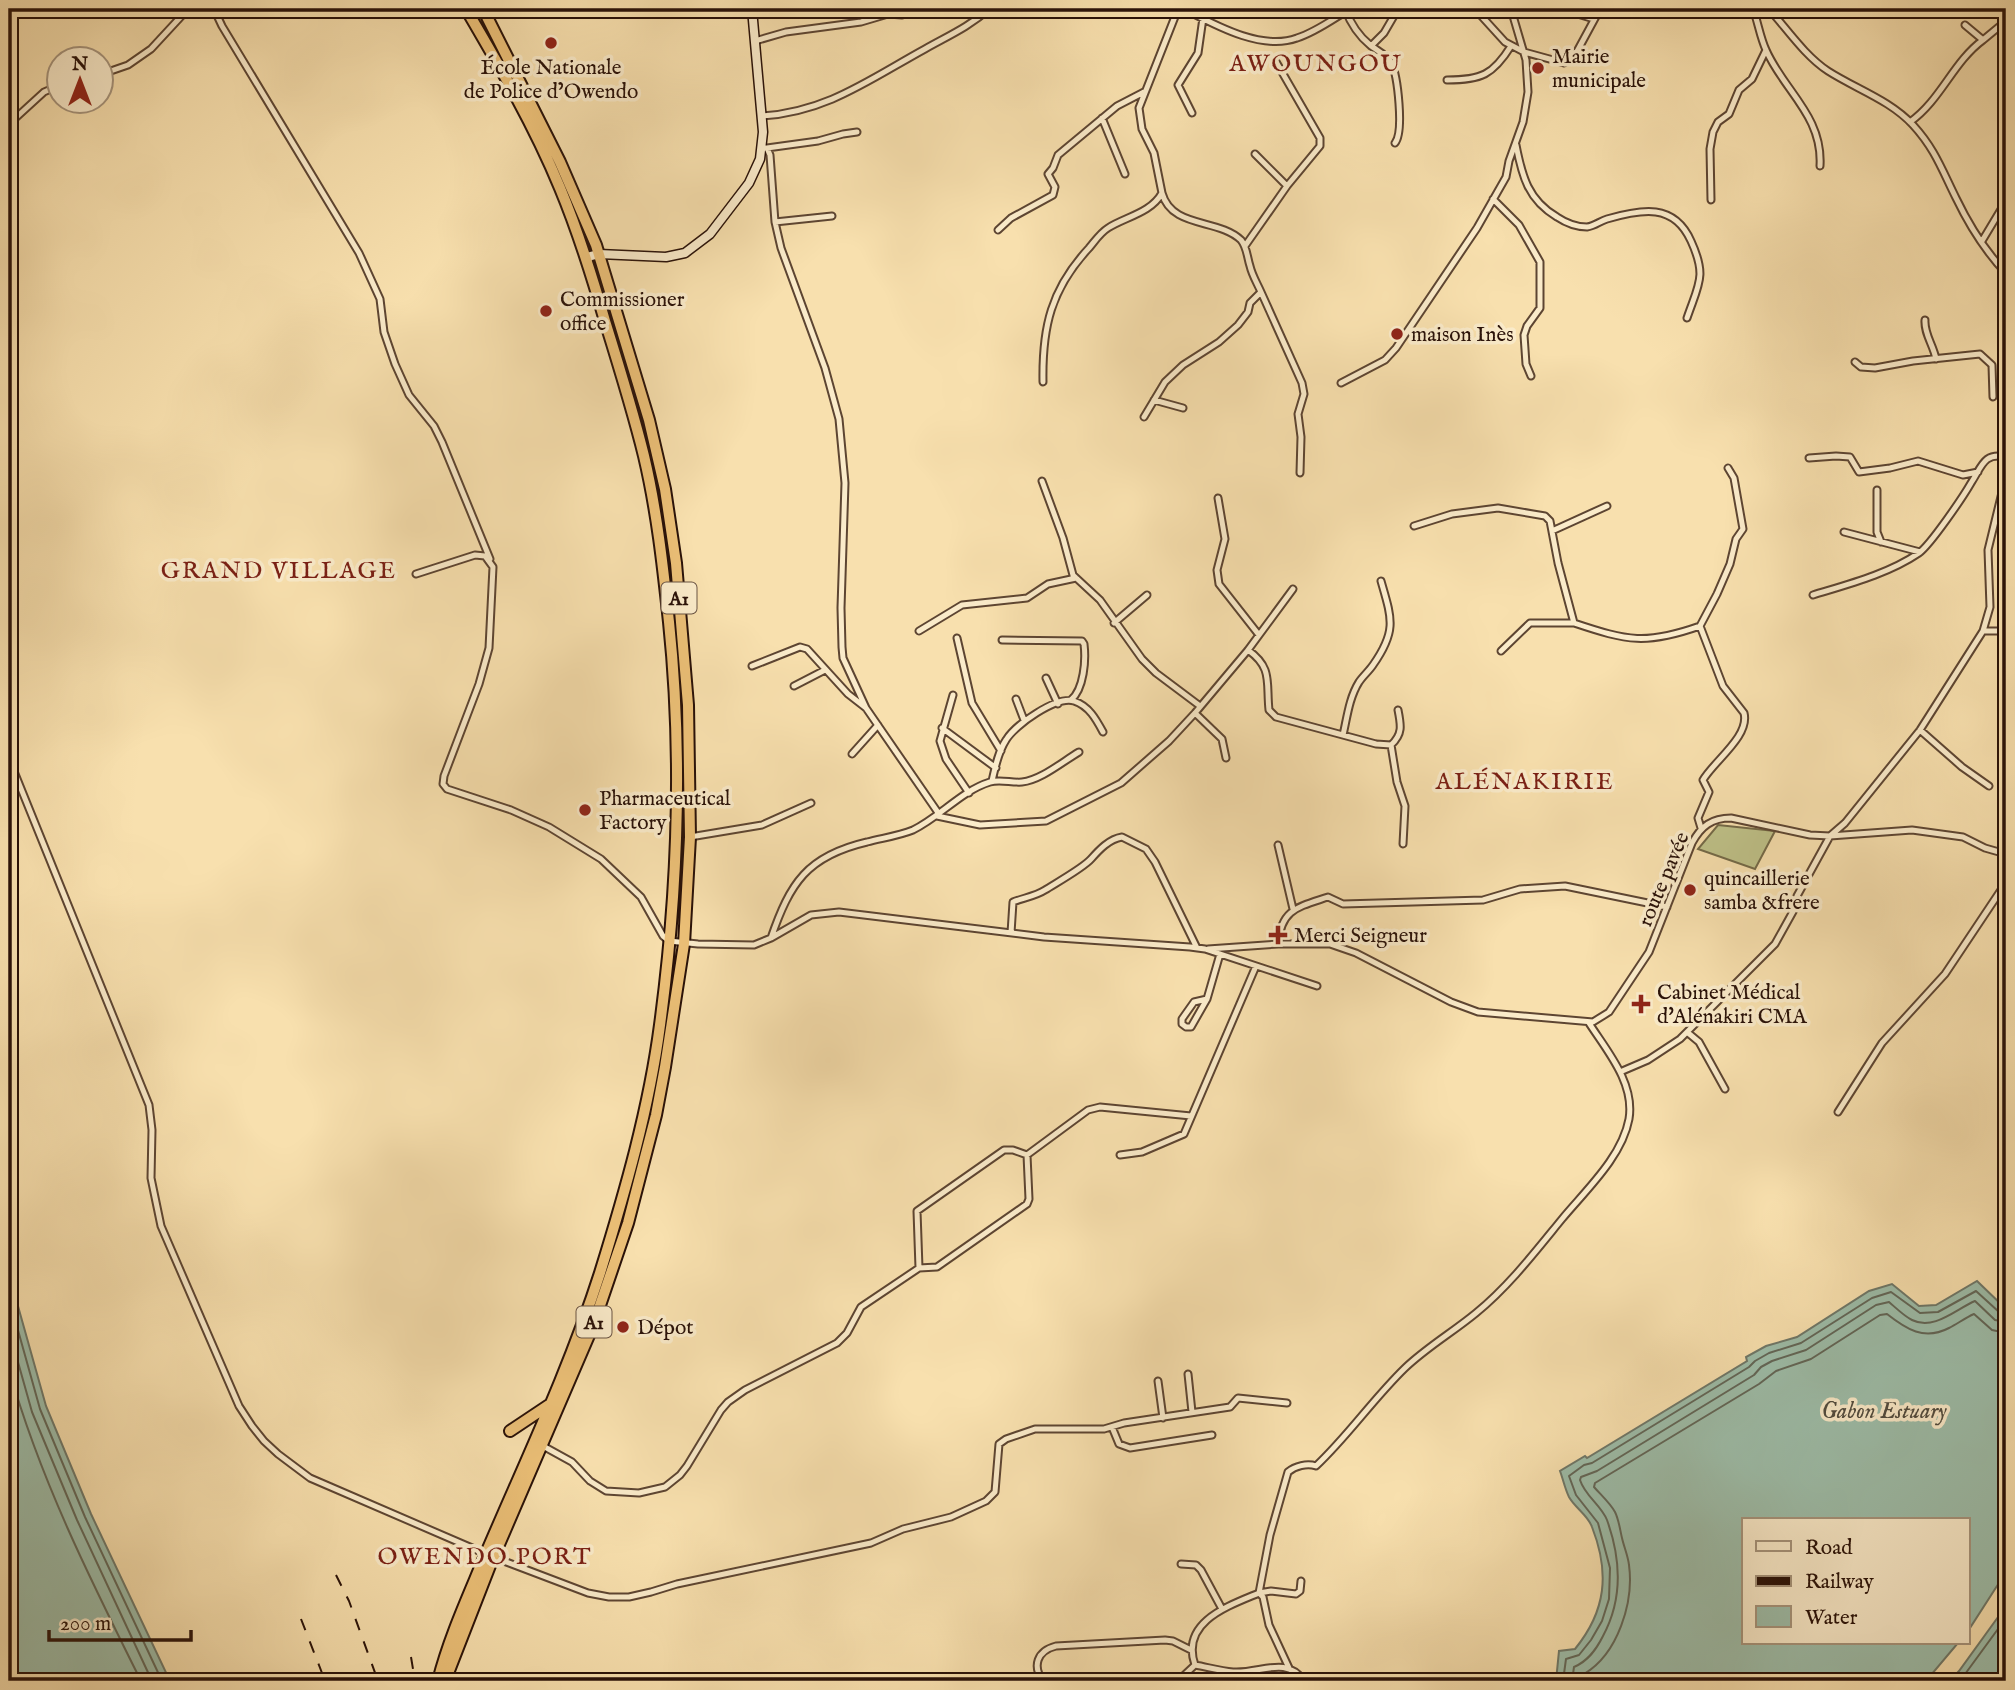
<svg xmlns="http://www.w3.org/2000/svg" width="2015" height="1690" font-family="'IM FELL English',serif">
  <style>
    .green { fill: #bfc289; stroke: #746a48; stroke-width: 2 }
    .water { fill: #9dbda9; stroke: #6f7869; stroke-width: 2 }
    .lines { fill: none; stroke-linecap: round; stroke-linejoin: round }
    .shore { stroke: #636758; stroke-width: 2 }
    .street-casing { stroke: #5d4532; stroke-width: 9 }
    .secondary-casing { stroke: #291108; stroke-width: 11 }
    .highway-casing { stroke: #291108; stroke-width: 14 }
    .street { stroke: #faebca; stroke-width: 5 }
    .secondary { stroke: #faebca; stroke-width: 8 }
    .highway { stroke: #ecc077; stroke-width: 10 }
    .rail { stroke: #291108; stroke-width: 2; stroke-dasharray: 12 12; stroke-linecap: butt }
    .poi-dot { fill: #8f2418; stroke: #faebca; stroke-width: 2.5 }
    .labels { text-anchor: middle; stroke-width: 7; stroke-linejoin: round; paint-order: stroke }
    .shield { fill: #faebca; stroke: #685242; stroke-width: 2 }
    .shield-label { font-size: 19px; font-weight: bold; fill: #291108 }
    .poi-label { font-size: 21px; fill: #291108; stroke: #faebca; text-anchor: start }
    .street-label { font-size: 21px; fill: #291108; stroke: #faebca }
    .water-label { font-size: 23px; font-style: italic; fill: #524d40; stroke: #faebca }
    .quarter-label { font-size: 24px; letter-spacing: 2px; fill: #7a1f14; stroke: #faebca }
  </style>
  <rect width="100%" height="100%" fill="#f8e0ae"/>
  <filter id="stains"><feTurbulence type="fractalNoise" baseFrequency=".00286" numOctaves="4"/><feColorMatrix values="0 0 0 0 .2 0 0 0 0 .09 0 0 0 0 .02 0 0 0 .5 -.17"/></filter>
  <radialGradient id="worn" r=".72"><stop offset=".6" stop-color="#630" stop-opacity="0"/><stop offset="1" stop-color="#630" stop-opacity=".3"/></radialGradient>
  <path class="green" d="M1718 825 1775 831 1755 869 1698 849Z"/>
  <path class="water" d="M9 1274 46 1406 91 1514 170 1681H9Z
    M1977 1281 2006 1309V1572L1968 1631V1520H1744V1643H1958L1926 1681H1556L1559 1651 1575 1649C1606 1611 1610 1573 1592 1527 1588 1515 1575 1508 1569 1497 1565 1489 1563 1479 1560 1471L1585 1456 1587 1458 1747 1361 1746 1357 1766 1346 1797 1337 1869 1291 1892 1284 1919 1306 1936 1305Z
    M2006 1606V1681H1950L1959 1671Z"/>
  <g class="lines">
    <path class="shore" d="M9 1298 40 1409 85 1517 162 1681
      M9 1330 32 1412 77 1520 152 1681
      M9 1369C39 1477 91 1581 141 1681
      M1563 1681 1566 1659 1579 1655 1591 1640 1602 1621 1609 1599 1610 1568 1598 1523 1576 1495 1569 1476 1584 1465 1592 1463 1749 1367 1755 1361 1769 1353 1801 1343 1872 1298 1891 1292 1920 1313 1938 1312 1976 1291 1999 1312 2006 1313
      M1572 1681 1574 1667C1588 1661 1596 1650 1603 1636 1623 1599 1621 1559 1607 1520 1601 1505 1585 1496 1580 1480L1581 1477 1597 1471 1754 1375 1761 1367 1772 1361 1806 1350 1876 1305 1889 1302C1896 1308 1904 1316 1912 1320 1934 1331 1956 1309 1975 1301L1995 1320 2006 1322
      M1583 1681 1584 1674C1618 1654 1634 1602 1629 1565 1628 1556 1624 1547 1622 1538 1620 1530 1619 1520 1615 1512 1610 1503 1601 1495 1594 1487L1595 1483 1759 1384 1776 1371 1811 1359 1880 1315 1887 1314C1906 1329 1924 1341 1949 1328 1957 1324 1965 1318 1974 1314L1992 1330 2006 1333
      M1960 1681 2006 1618"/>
    <defs>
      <path id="street" d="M214 9 222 26 359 253 380 299 384 332 395 364 409 395 434 426 442 442 490 559
        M1184 9C1215 25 1261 51 1297 38 1316 32 1333 19 1350 9
        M1345 9C1350 22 1359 36 1370 45 1376 50 1387 55 1391 62 1398 76 1404 132 1395 143
        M1475 9 1505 42 1524 52 1564 63 1574 57 1600 9
        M1561 9 1594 19
        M1753 9C1758 22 1760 37 1766 50 1784 91 1823 116 1820 166
        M1769 9C1787 29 1805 56 1828 71 1856 89 1890 100 1913 125 1935 149 1942 170 1956 198 1969 225 1986 252 2006 273
        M1983 40 2006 21
        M755 41 786 32 861 22 888 14 902 15
        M1371 46 1384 33 1398 9
        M102 74 128 65 151 49 188 9
        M1447 80C1481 80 1493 75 1511 46
        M1192 113 1178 85 1198 53 1203 18
        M762 116C827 112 870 79 925 49 948 36 969 27 989 9
        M1102 118 1125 174
        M1910 122C1941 100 1953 62 1983 40L1965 25
        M9 124 44 92 60 85
        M1516 145C1522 176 1528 200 1557 217 1566 223 1576 227 1587 227 1595 226 1600 221 1607 219 1642 209 1674 203 1691 241 1707 276 1699 283 1687 318
        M762 148H767L770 155 775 222 781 248 825 368 839 419 845 483 841 608 842 647 843 658 866 708
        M767 148 818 141 843 134 857 132
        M1255 154 1287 186
        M1493 199 1519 225 1540 262V308L1527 326 1524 335 1526 364 1531 376
        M1711 200 1710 149 1713 132 1718 122 1729 114 1739 90 1752 79 1766 50
        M775 222 832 216
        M998 230 1011 218 1053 195 1055 187 1048 174 1053 168 1058 155 1117 106 1144 92
        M1982 241 2006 201
        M1245 246 1287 186 1320 146V138L1275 60
        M1261 292 1302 383 1304 394 1298 414 1301 437 1300 473
        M1925 320C1924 334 1933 344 1936 359
        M1855 362 1861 367 1875 368 1913 361 1980 354 1992 365 1993 397
        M1043 382C1042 327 1051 289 1089 248 1095 241 1100 233 1108 228 1125 217 1151 213 1162 193L1154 153 1142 129 1139 108 1178 9
        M1341 383 1385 360 1396 348 1477 228 1506 177 1509 161 1523 122 1528 92 1526 60 1511 9
        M1154 400 1183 408
        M1144 417 1165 382 1183 365 1219 342 1238 325 1248 312 1250 303 1261 292C1257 283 1252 275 1250 266 1247 257 1247 247 1241 240 1218 218 1172 229 1162 193
        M1809 458 1836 456 1850 457 1859 472 1890 468 1918 461 1963 475 1978 472
        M1042 481 1063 538 1073 575 1100 600 1142 659 1156 673 1200 706
        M1877 490V532L1881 542
        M1218 498 1225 539 1217 570 1219 584 1259 635
        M1414 526 1452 514 1498 508 1545 516 1550 521 1558 563 1574 623C1628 641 1646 645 1700 626L1717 594 1730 564 1736 539 1743 529 1734 478 1728 468
        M1552 531 1607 506
        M1844 532 1920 552
        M416 574 475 555 485 556 493 567 489 648 479 684 444 776 443 784 447 789 511 810 549 827 601 859 641 897 663 936 669 941 698 944 754 945 771 938 811 915 839 912 1044 937 1190 947 1205 949 1317 986
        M1813 595C1849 584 1888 574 1919 553 1931 544 1963 497 1971 483 1982 466 1984 452 2006 457
        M1114 623 1147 595
        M1700 626 1723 686 1744 713C1750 736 1714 761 1703 780L1709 792 1698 818 1701 828
        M919 631 962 605 1027 598 1048 584 1076 578
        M1983 631H2006
        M957 638 972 703 1001 751
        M1002 640 1082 641 1084 644C1086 660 1084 689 1071 700
        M1248 650C1273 668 1266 682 1269 710L1276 717 1376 744 1391 745
        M1501 651 1530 623H1574
        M752 666 800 647 807 649 848 694 866 708 939 814
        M1046 678 1058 704
        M794 686 825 670
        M953 695 940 741 946 759 969 793
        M1016 699 1024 720
        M1398 710C1401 725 1403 734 1391 745L1397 782 1405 806 1403 844
        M1195 713 1222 739 1226 758
        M942 728 996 768
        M1920 730 1962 767 1989 786
        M1343 735C1347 718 1349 698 1359 682 1363 676 1369 671 1373 665 1397 631 1392 619 1381 581
        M852 754 878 725
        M9 759 149 1105 152 1130 151 1178 161 1226 239 1406 252 1426 264 1441 278 1454 310 1478 493 1557 588 1593 609 1597H629L651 1592 677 1584 871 1543 903 1529 951 1517 986 1501 995 1492 999 1444 1006 1439 1035 1429H1104L1124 1423 1230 1407 1238 1398 1287 1403
        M992 781C995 768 998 752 1006 740 1015 725 1056 696 1074 701 1089 706 1096 719 1103 732
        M937 816 980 825 1046 821 1121 783 1169 741 1195 713 1248 650 1293 589
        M690 837 762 825 811 803
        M1278 845 1293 909
        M2006 854V869
        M1011 933 1013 902C1023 898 1036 896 1045 890 1056 883 1083 868 1091 859 1099 850 1109 839 1122 837L1146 849 1155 862 1197 948
        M771 938C790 883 807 856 867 842 882 838 898 836 913 830 940 817 961 791 990 782 1000 779 1012 783 1022 782 1041 780 1062 762 1079 752
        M1278 944C1281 909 1298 907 1328 897L1343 904 1483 900 1520 889 1565 886 1667 907
        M1208 949 1278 944H1330L1356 953 1451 1002 1478 1012 1593 1022 1609 1012 1649 952 1692 843C1701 826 1712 818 1731 818L1810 835 1830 836 1845 823 1920 730 1983 631 1990 607 1988 550 2006 476
        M1207 999 1194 1002 1182 1019V1024L1186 1027H1191L1207 999 1220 954
        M1687 1032 1699 1042 1725 1089
        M1620 1072 1648 1060 1680 1039 1775 944 1795 908 1797 896 1830 836 1912 830 1963 837 1985 848 2006 854
        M1838 1112 1882 1043 1945 974 2003 887 2006 879
        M1120 1155 1142 1152 1184 1134 1256 966
        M919 1268 917 1211 1004 1150H1013L1027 1155
        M1188 1374 1192 1412
        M1158 1381 1163 1418
        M1112 1427 1119 1444 1130 1448 1212 1435
        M543 1446 572 1462 590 1481 606 1491 639 1493 665 1487 680 1475 687 1466 721 1410 728 1402 745 1390 837 1343 847 1333 861 1307 919 1268 937 1267 1027 1204 1029 1199 1027 1155 1088 1110 1100 1107 1191 1116
        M1181 1564 1196 1565 1201 1570 1222 1609
        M1301 1581 1300 1591 1296 1594 1271 1591 1259 1593 1270 1535 1288 1472C1295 1466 1307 1463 1316 1466 1348 1436 1373 1399 1405 1368 1427 1347 1453 1332 1476 1313 1509 1286 1535 1252 1562 1219 1586 1190 1622 1157 1629 1119 1635 1083 1607 1051 1589 1023
        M1195 1665C1180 1622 1228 1606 1259 1593L1263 1597 1269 1625 1289 1668
        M1195 1665C1207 1667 1220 1671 1233 1672 1260 1674 1286 1655 1304 1681
        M1043 1681C1032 1666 1037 1651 1056 1646L1165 1640 1173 1641 1191 1650
        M1178 1681 1195 1665"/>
      <path id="secondary" d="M586 260 591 256 599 254 666 257 685 253 710 234 749 183 760 159 763 132 752 9"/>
      <path id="highway" d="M510 1431 549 1405
        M438 1681C449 1638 467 1599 484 1558 524 1464 569 1370 600 1273 625 1192 649 1109 660 1025 678 891 683 756 669 622 663 566 657 511 644 456 633 411 619 366 605 321 592 276 578 231 560 188 534 125 500 67 466 9
        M445 1681 491 1563 593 1326 628 1223 656 1115 665 1067 684 944 690 837 688 705 676 563 665 489 649 420 596 245 560 162 483 9"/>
    </defs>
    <use href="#street" class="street-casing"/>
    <use href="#secondary" class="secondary-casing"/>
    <use href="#highway" class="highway-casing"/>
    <use href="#street" class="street"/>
    <use href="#secondary" class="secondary"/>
    <use href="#highway" class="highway"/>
    <path class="rail" d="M336 1575 349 1601 378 1681
      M301 1619 322 1673 341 1681
      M411 1657 415 1681"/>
  </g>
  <g class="poi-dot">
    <circle cx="551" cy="43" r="7"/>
    <circle cx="1538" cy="68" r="7"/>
    <circle cx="546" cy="311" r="7"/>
    <circle cx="1397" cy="334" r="7"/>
    <circle cx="585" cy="810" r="7"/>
    <circle cx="1690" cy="890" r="7"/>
    <path d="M1274.5 924.5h7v7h7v7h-7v7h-7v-7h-7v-7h7z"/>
    <path d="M1637.5 993.5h7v7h7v7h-7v7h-7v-7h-7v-7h7z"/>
    <circle cx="623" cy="1327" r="7"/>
  </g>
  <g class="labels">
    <g class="shield">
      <rect x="661.5" y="582.5" width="35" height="31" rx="5"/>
      <rect x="576.5" y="1306.5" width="35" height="31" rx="5"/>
    </g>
    <g class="shield-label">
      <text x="679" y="605">A1</text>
      <text x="594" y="1329">A1</text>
    </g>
    <g class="poi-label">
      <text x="1552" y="63">Mairie<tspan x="1552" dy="24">municipale</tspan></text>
      <text x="551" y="74" text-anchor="middle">École Nationale<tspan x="551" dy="24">de Police d’Owendo</tspan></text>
      <text x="560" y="306">Commissioner<tspan x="560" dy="24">office</tspan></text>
      <text x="1411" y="341">maison Inès</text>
      <text x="599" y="805">Pharmaceutical<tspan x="599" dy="24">Factory</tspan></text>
      <text x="1704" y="885">quincaillerie<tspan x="1704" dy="24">samba &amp;frere</tspan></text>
      <text x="1294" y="942">Merci Seigneur</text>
      <text x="1657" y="999">Cabinet Médical<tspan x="1657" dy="24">d'Alénakiri CMA</tspan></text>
      <text x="637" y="1334">Dépot</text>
    </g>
    <g class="street-label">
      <text transform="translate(1663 879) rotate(-67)" y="7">route pavée</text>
    </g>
    <g class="water-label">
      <text x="1884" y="1418">Gabon Estuary</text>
    </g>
    <g class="quarter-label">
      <text x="1316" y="71">AWOUNGOU</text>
      <text x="279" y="578">GRAND VILLAGE</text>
      <text x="1525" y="789">ALÉNAKIRIE</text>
      <text x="485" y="1564">OWENDO PORT</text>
    </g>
  </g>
  <rect width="2015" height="1690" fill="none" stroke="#f8e0ae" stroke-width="35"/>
  <rect x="10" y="10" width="1994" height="1669" fill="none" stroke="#291108" stroke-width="3.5"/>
  <rect x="18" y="18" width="1980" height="1655" fill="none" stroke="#291108" stroke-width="2"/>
  <rect x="1742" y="1518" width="228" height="126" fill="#faebca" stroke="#a6947c" stroke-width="2"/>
  <rect x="1756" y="1541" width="35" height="10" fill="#faebca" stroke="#a6947c" stroke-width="2"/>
  <text x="1805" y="1554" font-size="21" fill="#291108">Road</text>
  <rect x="1756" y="1576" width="35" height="10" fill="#291108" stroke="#a6947c" stroke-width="2"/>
  <text x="1805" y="1588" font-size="21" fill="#291108">Railway</text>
  <rect x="1756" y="1606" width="35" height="21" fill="#9dbda9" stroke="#a6947c" stroke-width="2"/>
  <text x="1805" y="1624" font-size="21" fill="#291108">Water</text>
  <g transform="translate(80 80)"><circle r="33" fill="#faebca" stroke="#a6947c" stroke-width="2"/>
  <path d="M0-5L12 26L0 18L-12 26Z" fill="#8f2418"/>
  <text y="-10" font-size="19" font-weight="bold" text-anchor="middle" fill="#291108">N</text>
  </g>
  <path d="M49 1630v10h142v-10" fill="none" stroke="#291108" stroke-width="3.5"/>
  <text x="60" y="1630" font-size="21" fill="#291108" stroke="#faebca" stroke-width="5" paint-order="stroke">200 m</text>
  <rect width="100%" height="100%" filter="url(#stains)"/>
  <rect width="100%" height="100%" fill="url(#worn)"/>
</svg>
